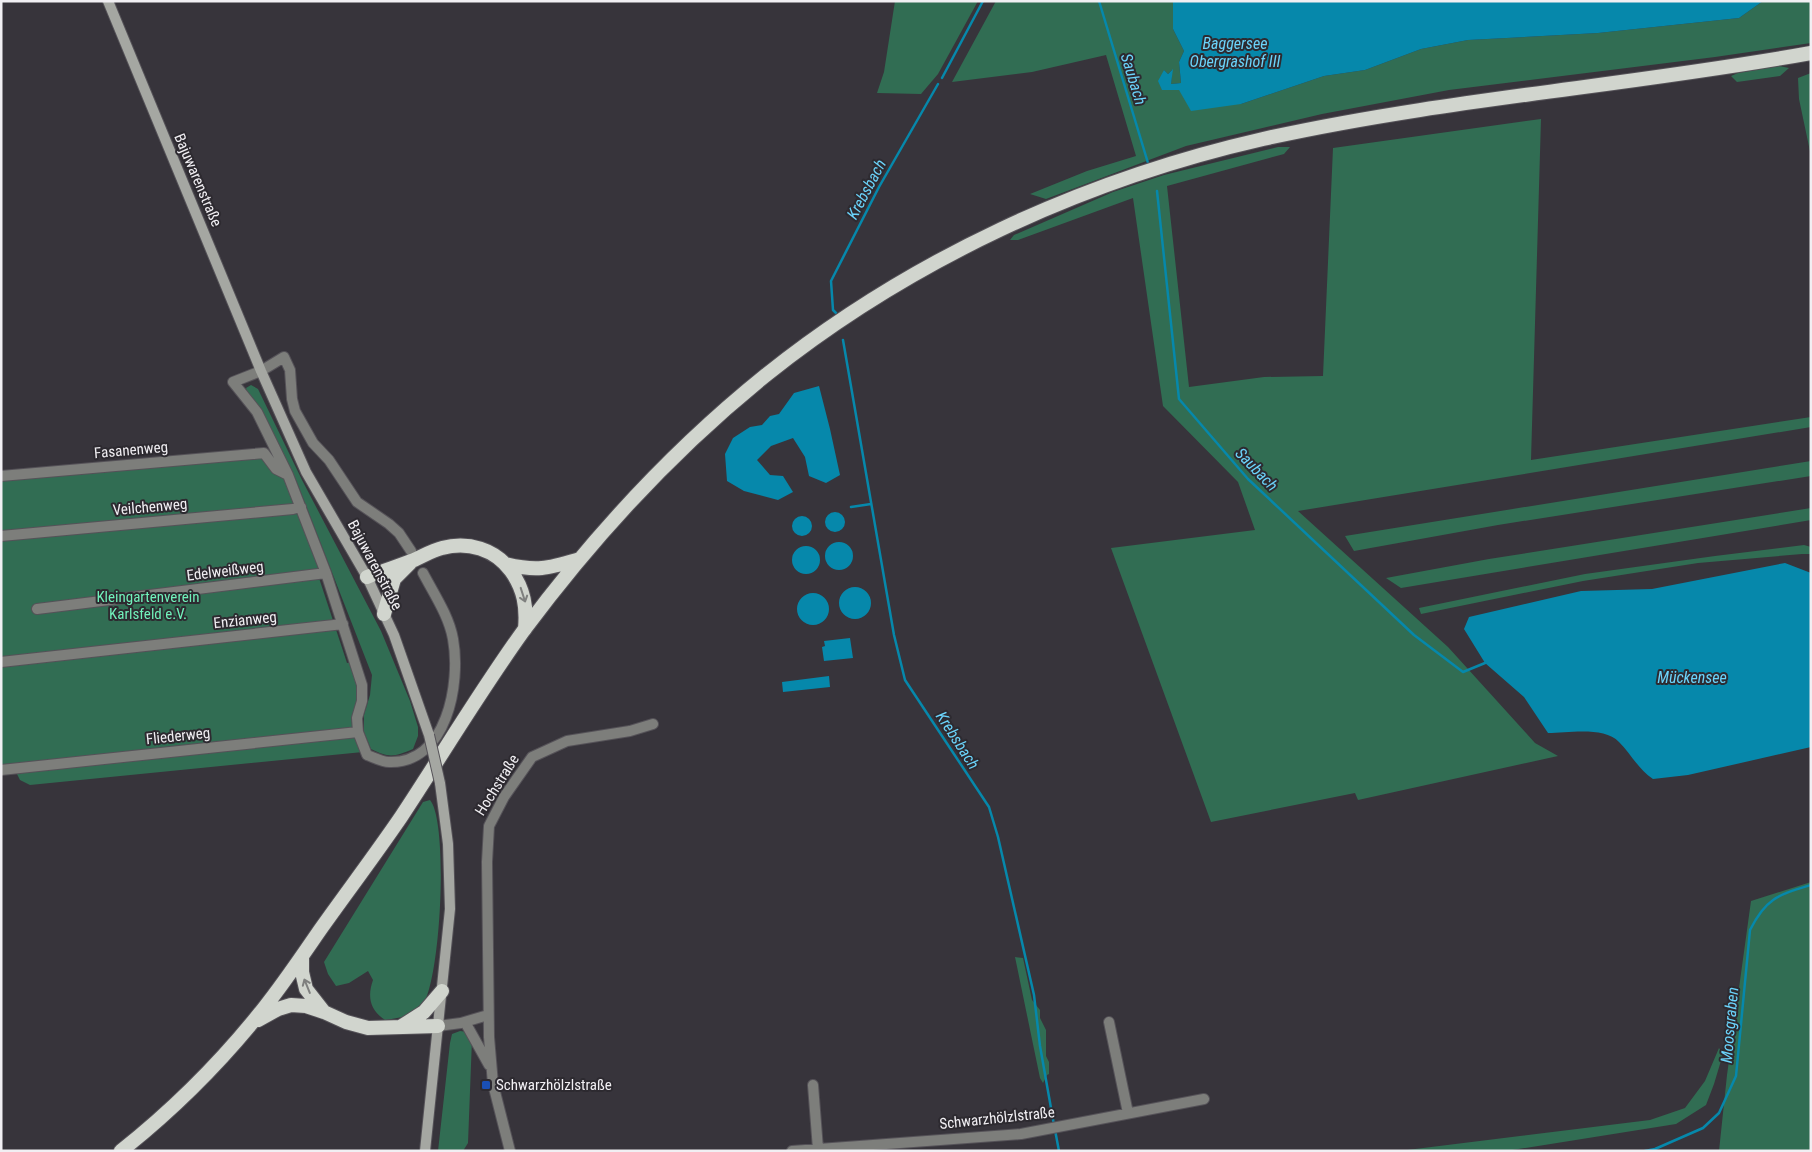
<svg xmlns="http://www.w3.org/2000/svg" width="1812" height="1152" font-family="'Roboto Condensed',sans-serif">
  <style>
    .green { fill: #316d53 }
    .water { fill: #0688ab }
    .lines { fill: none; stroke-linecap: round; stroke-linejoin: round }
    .stream { stroke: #0688ab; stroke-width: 2.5 }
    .minor-casing { stroke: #555258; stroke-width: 12 }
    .secondary-casing { stroke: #555258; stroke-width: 12 }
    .trunk-casing { stroke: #555258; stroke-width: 16 }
    .minor { stroke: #7d7e7b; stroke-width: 10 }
    .secondary { stroke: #a5a7a2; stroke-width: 10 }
    .trunk { stroke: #d1d5ce; stroke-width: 14 }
    .secondary-bridge-casing { stroke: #555258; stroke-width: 12; stroke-linecap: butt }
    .secondary-bridge { stroke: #a5a7a2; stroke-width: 10 }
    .oneway { stroke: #7f807f }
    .transit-dot { fill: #1a4fb4; stroke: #2d2a30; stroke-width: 2 }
    .labels { text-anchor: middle; stroke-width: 4; stroke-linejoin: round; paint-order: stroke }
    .street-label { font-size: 15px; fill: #f1eff3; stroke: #2d2a30 }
    .park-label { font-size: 15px; fill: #71f2bb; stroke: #2d2a30 }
    .poi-label { font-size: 15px; fill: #f1eff3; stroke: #2d2a30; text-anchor: start }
    .water-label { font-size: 16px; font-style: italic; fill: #6bd4fb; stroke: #2d2a30 }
  </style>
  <rect width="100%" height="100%" fill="#37343b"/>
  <path class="green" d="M895 1H978L938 74 921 94 877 93 884 72Z
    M996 1H1173V29L1184 51 1179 62 1181 83 1171 84 1172 70 1168 74 1164 70 1162 90H1179L1241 104 1324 76 1365 70 1421 49 1468 40 1598 33 1739 18 1763 1H1811V43L1715 57 1449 90 1322 114 1186 146 1046 199 1030 194 1087 171 1136 156 1106 55 1032 72 952 82Z
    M1779 66 1789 68 1780 76 1737 82 1731 76 1738 73Z
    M1811 73V156L1799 99 1798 78Z
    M1541 119 1531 460 1811 417V427L1298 511 1448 647 1535 743 1558 756 1358 800 1355 793 1211 822 1111 548 1255 530 1238 482 1163 406 1133 198 1018 240H1010L1014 235 1113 192 1164 175 1278 147H1290L1284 154 1167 186 1189 387 1264 377 1323 376 1333 148Z
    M251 385 258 389 302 480 381 631 410 701 418 727V736L413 749C394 757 389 758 371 749L364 732V715L370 695 372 675 296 480 261 412 248 395 246 388Z
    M266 449 288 478 325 576 319 578 347 663 354 662 360 686 355 728 1 767V472Z
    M1811 461V476L1498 525 1354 551 1345 536Z
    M1811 508V520L1401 588 1386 578 1489 559Z
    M1804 545 1811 547V554H1802L1698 563 1583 581 1421 614 1419 608 1585 574 1715 556Z
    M357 736 363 752 30 785 20 780 16 772Z
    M430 800C449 822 441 986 421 1008 412 1017 397 1018 385 1020 370 1010 367 997 373 980L368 971 349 983 336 986 328 974 324 962 423 802Z
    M1811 882V1151H1719L1727 1075 1751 901Z
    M1015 957 1023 958 1032 1000 1040 1010V1018L1046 1030V1056L1049 1062V1074L1047 1075 1043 1083 1040 1078Z
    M460 1031 467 1032 472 1039 468 1143 463 1151H438L450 1043 452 1034Z
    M1719 1048 1723 1054 1714 1084 1706 1105 1676 1124 1506 1151H1399L1650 1120 1685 1108 1705 1081Z"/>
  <path class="water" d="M1173 1H1763L1739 18 1598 33 1468 40 1421 49 1365 70 1324 76 1241 104 1191 111 1179 90H1162L1158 81 1164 70 1168 74 1173 69 1171 84 1181 83 1179 62 1184 51 1173 29Z
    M819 386 830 429 840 475 826 483 809 476 805 457 793 438 771 446 757 460 770 475 783 476 793 492 778 500 744 491 727 481 725 454 733 438 750 427 762 425 770 416 779 414 794 393Z
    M825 522a10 10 0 1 1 20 0a10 10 0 1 1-20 0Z
    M792 526a10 10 0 1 1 20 0a10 10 0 1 1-20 0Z
    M825 556a14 14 0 1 1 28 0a14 14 0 1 1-28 0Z
    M792 560a14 14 0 1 1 28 0a14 14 0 1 1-28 0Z
    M1785 563 1811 573V747L1688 775 1653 779C1638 769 1631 754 1619 742 1604 726 1568 733 1548 733L1524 697 1485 663 1464 629 1469 617 1581 591 1652 589Z
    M839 603a16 16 0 1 1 32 0a16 16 0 1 1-32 0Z
    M797 609a16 16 0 1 1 32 0a16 16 0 1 1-32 0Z
    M850 638 853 658 824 661 822 647 825 646 824 641Z
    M829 676 830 687 783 692 782 682Z"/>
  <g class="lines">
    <path class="stream" d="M1099 1 1148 163
      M942 78 983 1
      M1157 191 1179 399 1248 479 1414 635 1463 672 1485 663
      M836 313 833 310 831 281 879 187 938 84
      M843 340 894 635 905 680 989 807 998 837 1034 995 1040 1046 1054 1125
      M851 507 871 504
      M1055 1130 1059 1151
      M1645 1151 1655 1149 1703 1128 1719 1113 1736 1076 1750 930C1766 898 1778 895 1811 885"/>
    <defs>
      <path id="minor" d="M1 476 264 453 276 469 288 475
        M1 536 293 509 301 507
        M411 551 399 533 389 524 357 502 329 460 313 443 295 411 292 399 290 370 284 357 261 371 233 382 257 412 288 475 326 573 362 685V701L357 718 358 732 367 755C373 757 382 762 389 762 447 764 461 683 453 639 449 616 434 594 423 573
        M37 609 326 573
        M1 662 343 624
        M1 770 358 732
        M465 1022 489 1065
        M1109 1022 1128 1113
        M438 1026 461 1023 488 1015
        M813 1085 818 1149
        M510 1151 493 1084 489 1037 487 862 489 826 504 797 532 757 567 741 630 731 653 724
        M792 1151 1021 1134 1204 1099"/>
      <path id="secondary" d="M108 1 261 371 306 472 367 577 394 635 429 735
        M425 1151 450 909 448 844 440 783"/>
      <path id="trunk" d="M505 564C538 572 549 568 580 559
        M367 577C382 571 399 566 414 560 423 556 433 550 442 548 468 541 495 549 511 571 524 589 527 607 525 629
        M384 614 394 579 410 563
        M302 956V972L306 989 324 1012
        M258 1020 278 1009 291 1005 306 1006 324 1012 346 1022 368 1028 438 1026
        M402 1026 424 1012 442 991
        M121 1151C174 1109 222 1061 264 1008 284 983 302 956 320 930 347 892 375 855 401 817 442 755 480 691 524 630 594 536 674 449 766 375 910 260 1083 180 1263 139 1443 99 1629 86 1811 53"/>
    </defs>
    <use href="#minor" class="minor-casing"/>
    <use href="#secondary" class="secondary-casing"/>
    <use href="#trunk" class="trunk-casing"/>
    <use href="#minor" class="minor"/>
    <use href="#secondary" class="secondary"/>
    <use href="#trunk" class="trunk"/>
    <defs>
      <path id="secondary-bridge" d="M429 735 440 783"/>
    </defs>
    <use href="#secondary-bridge" class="secondary-bridge-casing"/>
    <use href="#secondary-bridge" class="secondary-bridge"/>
  </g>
  <defs><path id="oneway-shaft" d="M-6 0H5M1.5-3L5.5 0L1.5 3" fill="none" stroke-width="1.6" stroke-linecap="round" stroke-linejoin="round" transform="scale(1.25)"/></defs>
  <g class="oneway">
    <use href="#oneway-shaft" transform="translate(523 595) rotate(72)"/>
    <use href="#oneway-shaft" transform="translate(307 986) rotate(-112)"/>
  </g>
  <rect class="transit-dot" x="481" y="1080" width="10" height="10" rx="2.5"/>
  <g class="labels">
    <g class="street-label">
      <text transform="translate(198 180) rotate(67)" y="5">Bajuwarenstraße</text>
      <text transform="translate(131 450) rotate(-5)" y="5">Fasanenweg</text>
      <text transform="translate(150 507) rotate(-5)" y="5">Veilchenweg</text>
      <text transform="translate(375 565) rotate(62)" y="5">Bajuwarenstraße</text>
      <text transform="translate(225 571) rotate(-7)" y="5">Edelweißweg</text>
      <text transform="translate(245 620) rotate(-6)" y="5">Enzianweg</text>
      <text transform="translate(178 736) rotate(-6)" y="5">Fliederweg</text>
      <text transform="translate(497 785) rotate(-58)" y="5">Hochstraße</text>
      <text transform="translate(997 1118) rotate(-6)" y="5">Schwarzhölzlstraße</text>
    </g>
    <g class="park-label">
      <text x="148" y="602">Kleingartenverein<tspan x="148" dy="17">Karlsfeld e.V.</tspan></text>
    </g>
    <g class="poi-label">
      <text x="496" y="1090">Schwarzhölzlstraße</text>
    </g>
    <g class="water-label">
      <text x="1235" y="49">Baggersee<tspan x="1235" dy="18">Obergrashof III</tspan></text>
      <text transform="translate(1134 79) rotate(73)" y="6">Saubach</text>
      <text transform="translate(866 189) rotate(-62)" y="6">Krebsbach</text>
      <text transform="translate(1257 469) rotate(46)" y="6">Saubach</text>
      <text x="1692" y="683">Mückensee</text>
      <text transform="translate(958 740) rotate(57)" y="6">Krebsbach</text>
      <text transform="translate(1729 1025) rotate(-85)" y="6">Moosgraben</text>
    </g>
  </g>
  <rect width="1812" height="1152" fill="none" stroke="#f1eff3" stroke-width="5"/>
</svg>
